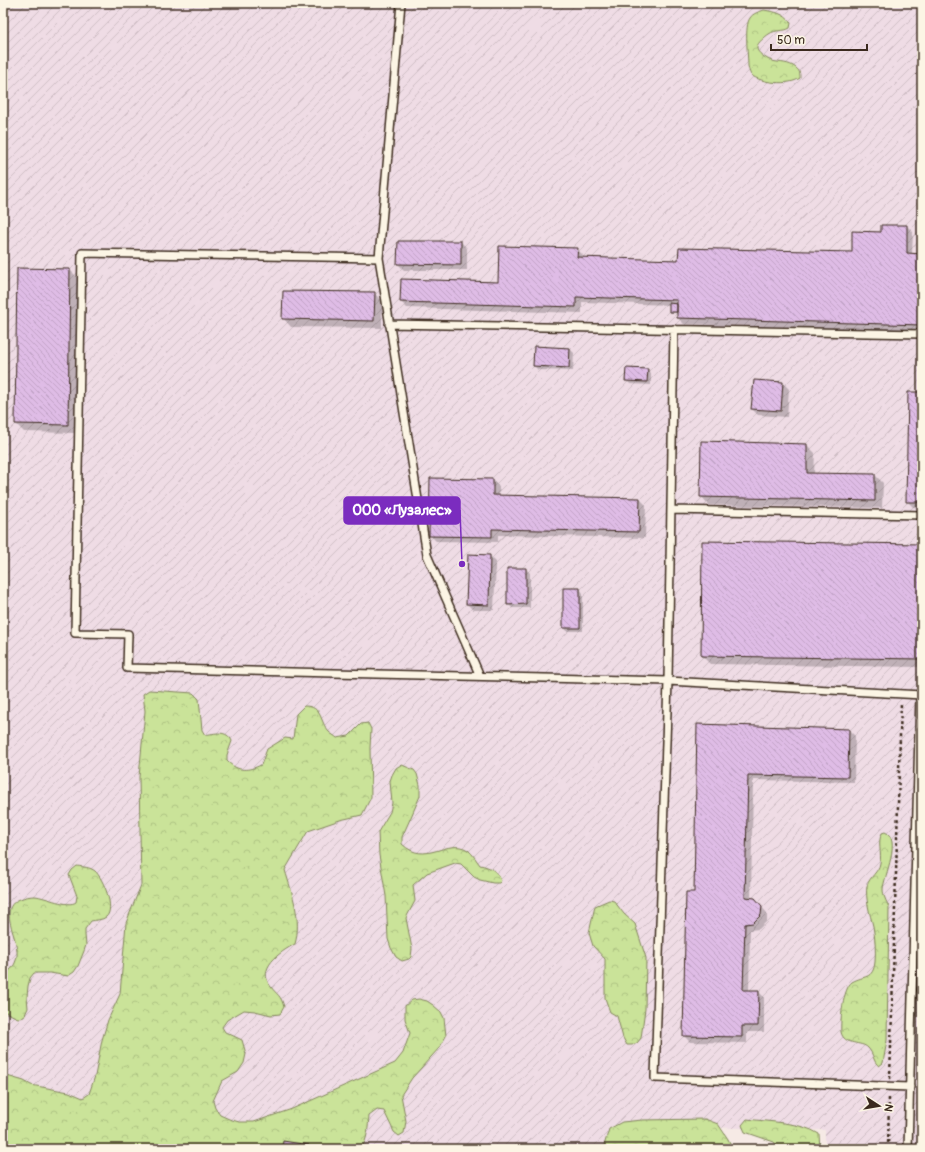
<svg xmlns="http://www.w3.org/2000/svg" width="925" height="1152" viewBox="0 0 925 1152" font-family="Pangolin,sans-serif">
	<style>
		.industrial { fill: url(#industrial-furrows) }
		.forest { fill: url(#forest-crowns); stroke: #82865c }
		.shadow { fill: #0003 }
		.building { fill: url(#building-back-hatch); stroke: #3b2a1e }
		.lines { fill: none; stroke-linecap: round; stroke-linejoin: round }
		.service-casing { stroke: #3b2a1e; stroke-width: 10 }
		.path { stroke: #3b2a1e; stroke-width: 2.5; stroke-dasharray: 3 3; stroke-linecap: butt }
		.service { stroke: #fcf5e5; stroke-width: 7 }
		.leader { fill: none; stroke: #7b2cbf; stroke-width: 1.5 }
		.callout-dot { fill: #7b2cbf; stroke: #fcf5e5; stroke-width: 1.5 }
		.callout { fill: #7b2cbf; stroke: #7b2cbf; stroke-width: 1.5 }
		.callout-label { font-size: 15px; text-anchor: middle; font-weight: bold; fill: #fff }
	</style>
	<defs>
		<pattern id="industrial-furrows" width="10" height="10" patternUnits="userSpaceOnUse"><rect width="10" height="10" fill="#efdce5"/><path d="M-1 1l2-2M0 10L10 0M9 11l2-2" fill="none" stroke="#cebdc4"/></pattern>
		<pattern id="forest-crowns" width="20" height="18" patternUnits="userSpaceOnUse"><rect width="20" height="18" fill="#cae399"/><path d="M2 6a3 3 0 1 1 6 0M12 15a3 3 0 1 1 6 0" fill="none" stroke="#aec383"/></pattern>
		<pattern id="building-back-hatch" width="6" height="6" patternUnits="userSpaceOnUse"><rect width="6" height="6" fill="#dfbce6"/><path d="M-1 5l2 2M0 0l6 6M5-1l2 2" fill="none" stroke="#c0a2c5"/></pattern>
	</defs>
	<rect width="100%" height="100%" fill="#f6eae5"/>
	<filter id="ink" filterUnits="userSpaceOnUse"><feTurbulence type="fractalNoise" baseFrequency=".025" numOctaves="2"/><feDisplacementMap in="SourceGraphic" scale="8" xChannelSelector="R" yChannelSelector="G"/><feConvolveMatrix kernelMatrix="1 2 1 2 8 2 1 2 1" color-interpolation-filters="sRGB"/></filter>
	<g filter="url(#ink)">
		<!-- industrial -->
		<path class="industrial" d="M3,3H922V1149H825V1130L614,1125L610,1149H3Z"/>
		<!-- forest -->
		<path class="forest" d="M764,10C775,12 784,13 791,23L790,28C784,32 776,29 769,34C766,36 757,43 757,47C756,53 767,59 772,61C780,63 789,62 796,68C800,71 800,74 800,78C789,86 761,83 751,75C749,72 749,69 748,66C748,55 744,26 750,18C753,13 759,12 764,10Z
			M149,690L193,693L199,699L202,730L205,735C215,733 227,730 232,741L227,755V761C238,772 248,771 261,765L267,749L285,738L293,739L296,714L304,706C323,706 319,721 329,732C331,734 335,736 337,738L349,736L361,724L368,723L371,729L370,748L371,797L362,815L340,820L308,831L285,870C292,894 302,919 295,944C280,952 256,968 271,987C277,995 281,995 284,1007L280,1014L271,1015L255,1011L244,1010L227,1020L222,1027L225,1032L242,1040L246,1054L244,1063L238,1072L222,1081L213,1101L215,1108L220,1115L229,1119L239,1122H254L292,1109L395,1063L403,1053L410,1033L405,1019V1006L412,1000L419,999L427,1001L433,1005L441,1012L444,1018L446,1036L440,1047L412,1078L401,1095L406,1121L404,1133L399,1136L394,1132L384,1111L377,1110L369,1116C368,1127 368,1139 361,1149H3V1076H7L24,1081L31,1085L69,1092L83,1098L89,1094L95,1076L102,1040L108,1020L120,994L126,923L141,885L139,777L145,711L143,694Z
			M402,765L414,770L417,774L420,785V796L411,817L402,837V844C426,867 447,837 468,850C473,854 476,860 480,865C490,867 498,871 501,881L499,883H493L480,880L474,877L461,864L455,863L427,873L413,885L415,901L406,918L412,949L411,957L409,959L402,961L396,957L391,948L388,939L386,896L379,855L378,832L390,812L392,803L390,781L392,775L396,768L399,766Z
			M885,832C902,839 884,876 883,889C883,895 886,901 889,907L887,1040L883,1063L879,1066C873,1062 874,1054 868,1048C862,1041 844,1046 841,1032C840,1021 843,988 852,982C864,975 873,980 875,962C876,950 875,937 873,926C870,914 865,898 867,886C869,877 879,872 880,863C882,853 877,842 882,833Z
			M77,866C83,867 90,867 95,871C103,878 116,909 106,917C103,920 95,920 91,921L85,929V935L86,945L84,951L78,966L74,972L68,976L50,973H34L30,978L28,986L27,997L28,1008L24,1017L18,1018L5,1012L3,1007V977C7,973 13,968 15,963C20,953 15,940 12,930C9,917 5,905 20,899C25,897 30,896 35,896C46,897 68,908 76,902L77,896L69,875L72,870Z
			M609,900L614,901L624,914L635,924L646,958L645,1009L641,1038L637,1043L632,1045H627L623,1038L617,1016L610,1012L605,998V959L593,946L589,933L595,906Z
			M705,1119L718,1124L728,1139L733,1149H603L609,1129L622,1122L642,1120Z
			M747,1119C769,1122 801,1122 819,1134L820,1149H780L774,1142L745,1132L742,1125Z"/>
		<!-- shadow -->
		<path class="shadow" d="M907,226L913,232L912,254L922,255V330L684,324L678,318V313H671L670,311V305L582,302V313L407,308L401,302L402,280L499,283L577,249L583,255V259L679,261L853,253L882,233Z
			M461,242L467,248V270H404L398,264Z
			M70,270L78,278L75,433L24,432L16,424Z
			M374,293L382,301V328L291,327L283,318Z
			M570,349L574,353L573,371L538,370L534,366Z
			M647,370L651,374V385L630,384L626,380Z
			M754,381L783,383L789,389L787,417L758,415L752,409Z
			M922,393V508L913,507L907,501Z
			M807,445L815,453L814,474L875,475L883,483L882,508L709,505L701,496Z
			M493,480L499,486V496L640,499L646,505L645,538L498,535V542L436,541L430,535Z
			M922,545V667L710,664L702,656Z
			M490,556L496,562L494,610H473L467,604Z
			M526,569L530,573V608H512L508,604Z
			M580,589L583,593V631H567L564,627Z
			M698,725L849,730L855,736L854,782L753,780L751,899L761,906L767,913V921L759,929L750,930L749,991H758L764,997V1032H747V1043L690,1042L684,1036L687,893H695Z"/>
		<!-- building -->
		<path class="building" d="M881,225H907V253L922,254V325L677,318V300L576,297V307L400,302L401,279L498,282L499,246L578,248L577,257L678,260L679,248L852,252V231L881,232Z
			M398,241H461V265L397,264Z
			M17,268L70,269L68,425L15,424Z
			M283,291L375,292L374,321L282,319Z
			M669,303L677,304V312H669Z
			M534,346L570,348L569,368L533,366Z
			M626,368L648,369L647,382L625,381Z
			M754,380L783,382L781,411L751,409Z
			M908,392H922V502H906Z
			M701,441L807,444V473L875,474V501L700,497Z
			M430,478L493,479V495L640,498L639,532L492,529V537L429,536Z
			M702,541L922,544V659L701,656Z
			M468,554L490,555L489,605L466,604Z
			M507,568H526V604L507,605Z
			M563,588H580V628H563Z
			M697,724L849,729L848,777L748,775L745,897L755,898L762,906L761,915L753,923L745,924L743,990H759L758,1026H742V1037L683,1036L686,892H694Z
			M283,1141L309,1145L308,1149H282Z"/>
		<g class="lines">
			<!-- service casing -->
			<g class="service-casing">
				<path id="service" d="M401,3L379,258L427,555L480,676
					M379,258L82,253L75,633L128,634L127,668L668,681L922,695
					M389,324L922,334
					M674,329L668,681L655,1078L910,1087
					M671,510L922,515
					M908,1149L920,695"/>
			</g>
			<!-- path -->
			<path class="path" d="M890,1079L901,702
				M888,1149L889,1096"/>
			<!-- service -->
			<use href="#service" class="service"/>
		</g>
	</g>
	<!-- callouts -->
	<path class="leader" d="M462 564L460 510"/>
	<circle class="callout-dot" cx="462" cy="564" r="4"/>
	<rect class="callout" x="344" y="497" width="116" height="27" rx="4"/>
	<g class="callout-label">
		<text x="402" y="515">ООО «Лузалес»</text>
	</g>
	<!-- margin -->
	<rect width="925" height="1152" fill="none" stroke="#fcf5e5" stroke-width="16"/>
	<rect x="8" y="8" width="909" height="1136" fill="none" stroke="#3b2a1e" stroke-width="1.5" filter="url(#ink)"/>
	<!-- north arrow -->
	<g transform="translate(879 1106) rotate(102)" stroke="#fcf5e5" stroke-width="3" paint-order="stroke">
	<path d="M0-3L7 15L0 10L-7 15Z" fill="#3b2a1e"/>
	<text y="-6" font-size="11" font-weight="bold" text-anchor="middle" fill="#3b2a1e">N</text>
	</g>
	<!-- scale -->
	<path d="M771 44v6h96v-6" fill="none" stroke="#3b2a1e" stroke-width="2"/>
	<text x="777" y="44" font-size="12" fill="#3b2a1e" stroke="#fcf5e5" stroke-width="3" paint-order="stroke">50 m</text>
</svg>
